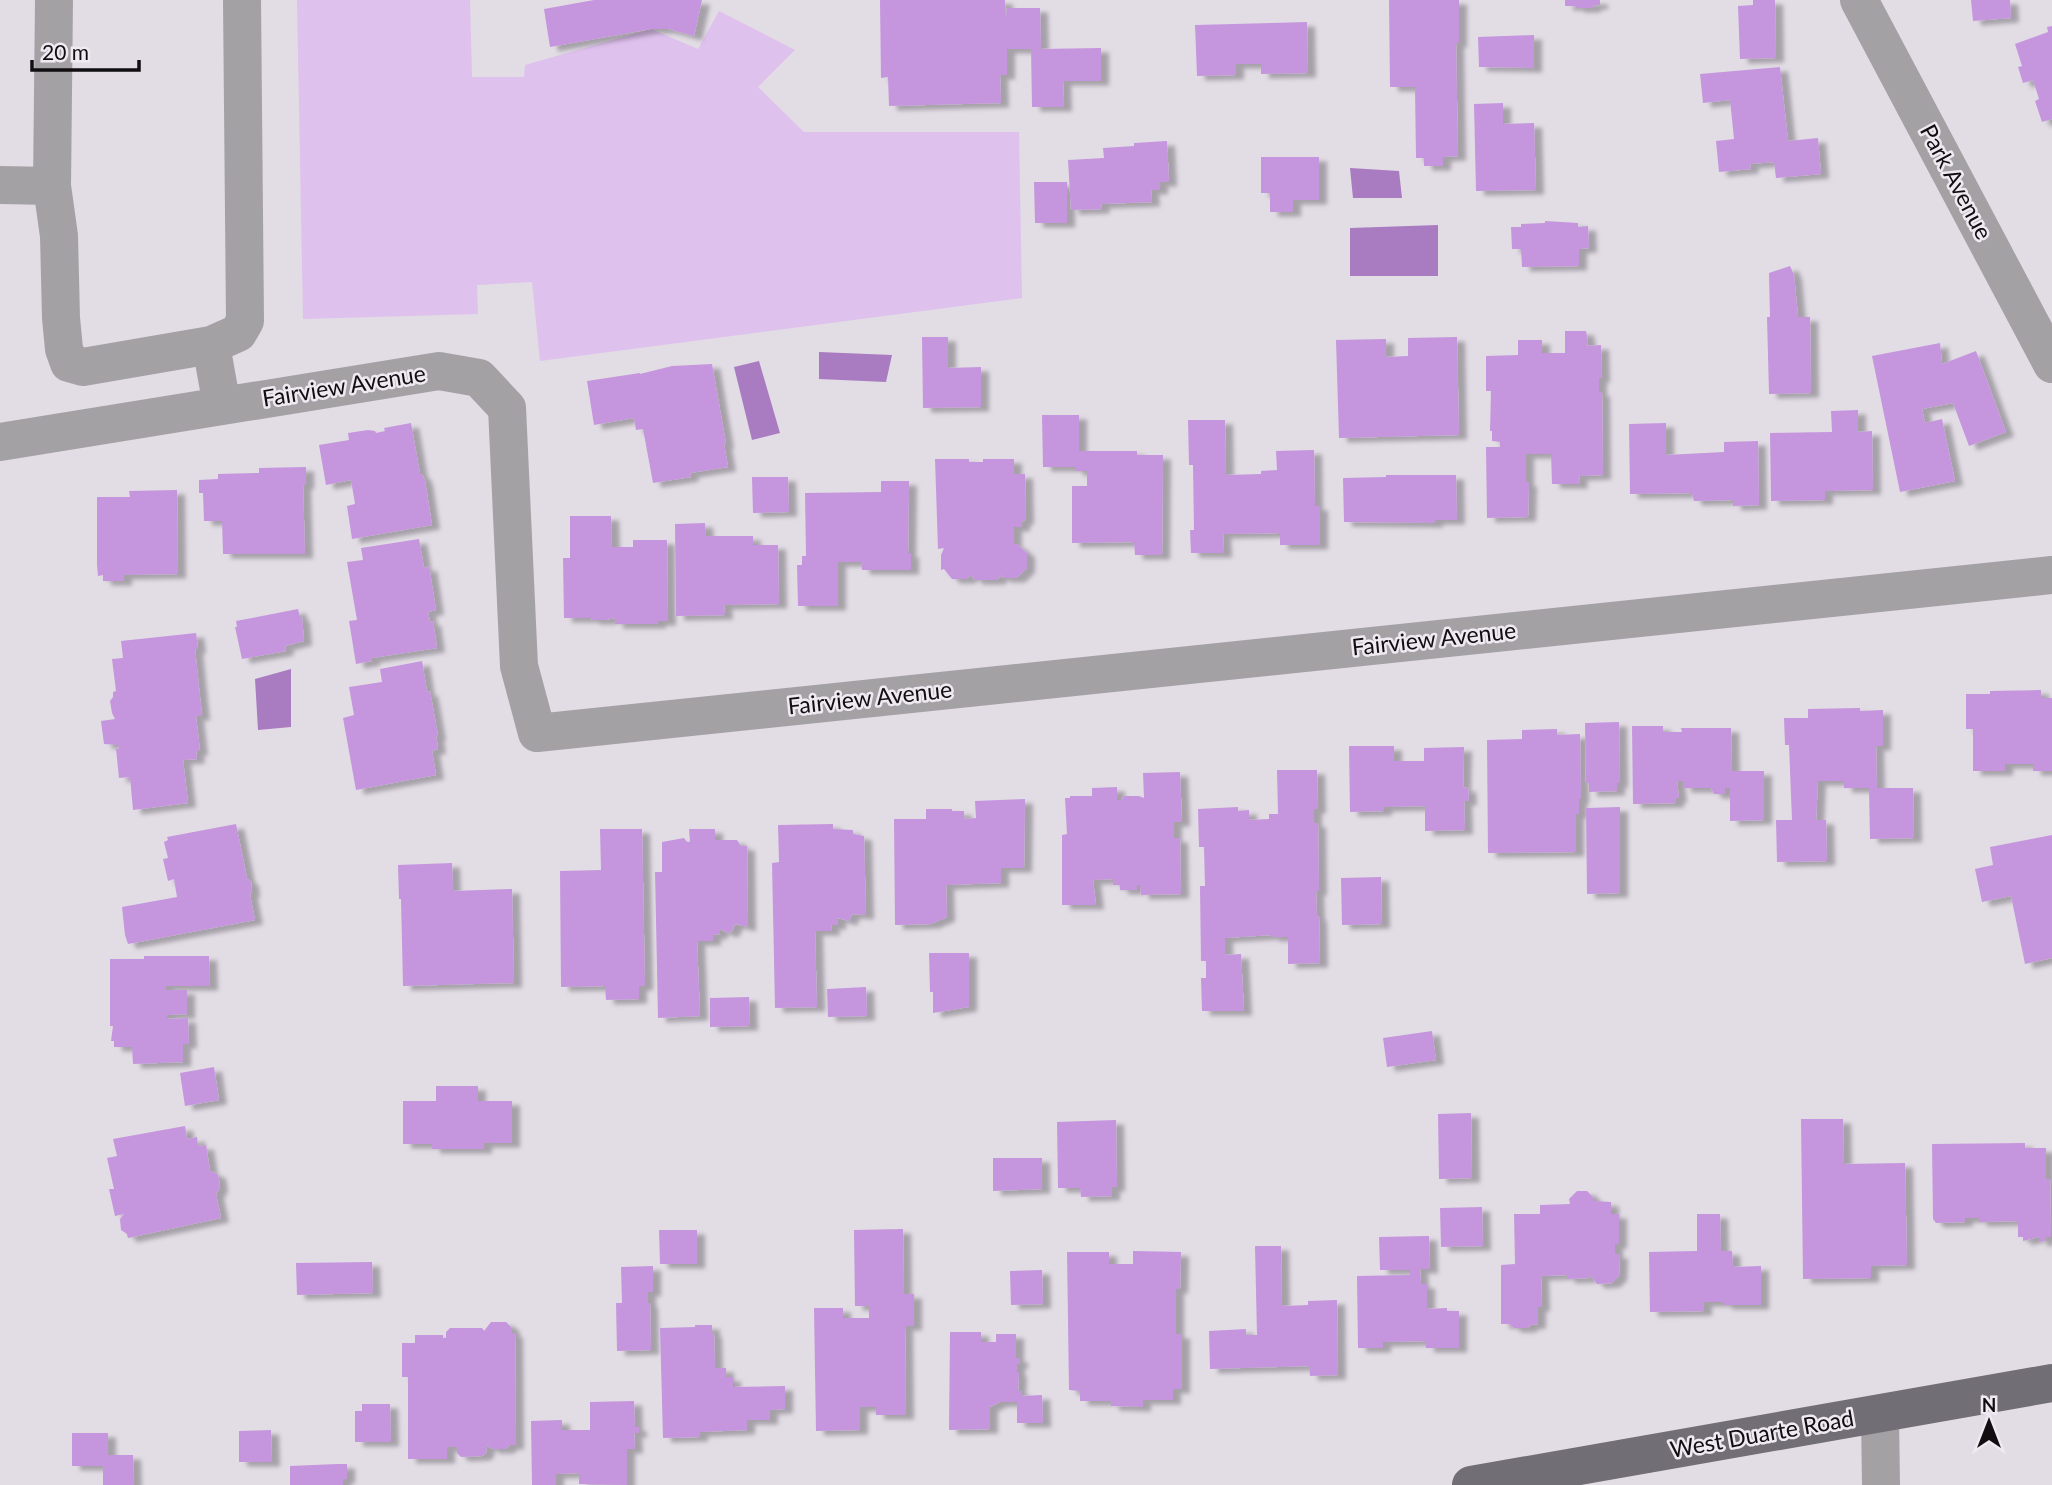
<svg xmlns="http://www.w3.org/2000/svg" width="2052" height="1485" viewBox="0 0 2052 1485" font-family="Lato,sans-serif">
	<style>
		.green { fill: #dec1ed }
		.water { fill: #a97bc0 }
		.building { fill: #c596dd; filter: url(#shadow) }
		.lines { fill: none; stroke-linecap: round; stroke-linejoin: round }
		.minor { stroke: #a4a1a5; stroke-width: 38 }
		.major { stroke: #726e75; stroke-width: 38 }
		.labels { text-anchor: middle; stroke-width: 5; stroke-linejoin: round; paint-order: stroke }
		.street-label { font-size: 23px; fill: #100e11; stroke: #efe9f2 }
	</style>
	<defs>
		<filter id="shadow"><feDropShadow dx="8" dy="4.5" stdDeviation="2" flood-color="#0004"/></filter>
	</defs>
	<rect width="100%" height="100%" fill="#e2dce5"/>
	<!-- green -->
	<path class="green" d="M297,0H470L472,77H524L525,65L651,29L698,49L719,11L795,50L758,87L804,132H1019L1022,298L540,361L532,282L477,285L478,314L303,319Z"/>
	<!-- water -->
	<path class="water" d="M1350,168L1399,171L1402,198H1353Z
		M1438,225V276H1350V228Z
		M819,352L892,355L886,382L819,379Z
		M759,361L780,433L752,440L734,367Z
		M291,669V727L258,730L255,679Z"/>
	<!-- building -->
	<path class="building" d="M594,0H702L694,36L668,29H651L550,47L544,9Z
		M880,0H1005L1006,19L1007,8H1040L1041,49L1101,48V81H1063L1064,107H1032L1031,49H1007V75H1000L1001,103L889,106L888,77L881,78Z
		M1389,0H1459V43H1456L1458,156L1443,157V166H1424V158H1416L1415,87H1390Z
		M1565,0H1600V5H1593V8H1576V6H1565Z
		M1753,0H1775L1776,58L1740,59L1738,6L1753,5Z
		M1971,0H2010L2011,18L1973,21Z
		M1307,22L1308,73L1261,74V64H1236V75L1197,76L1195,25Z
		M2052,26V119L2042,122L2035,101L2039,99L2033,80L2023,83L2018,67L2022,66L2015,44L2048,32L2047,27Z
		M1534,35V68L1479,67L1478,37Z
		M1780,67L1788,141L1818,138L1821,174L1776,178L1774,162L1750,164L1751,169L1719,172L1716,141L1734,139L1730,100L1703,103L1700,74Z
		M1503,103V124L1534,123L1536,190L1476,191L1474,104Z
		M1167,141L1169,182H1160V190H1151L1152,202L1101,204L1102,209L1071,210L1068,160L1104,158L1103,148L1134,146V143Z
		M1261,157H1319V200H1293V212H1270V193H1261Z
		M1034,182H1067V223H1035Z
		M1545,221L1578,223V227L1588,226L1589,248L1579,249V266L1522,267L1521,249H1512L1511,227H1521V224L1545,223Z
		M1790,266L1794,275L1798,317H1810L1811,393L1769,394L1767,317H1770L1769,273Z
		M1565,331H1586L1588,343L1586,346L1601,345L1602,378H1599V392H1602L1603,475L1579,476L1580,484H1552L1551,454H1526V482H1529L1528,517L1487,518L1486,447H1500V442L1492,441V431H1490L1491,391H1486V356L1518,355V340H1542V353H1565Z
		M922,337H948V368L981,367V407L923,408Z
		M1457,337L1459,435L1339,438L1336,340L1386,339V357L1408,356V338Z
		M1940,343L1942,364L1976,351L2006,432L1969,446L1953,403L1922,409L1925,423L1942,419L1955,481L1900,492L1872,356Z
		M712,364L726,444H724L728,467L690,473L691,477L653,483L643,429L636,430L634,418L594,425L587,381L640,373V374L672,366Z
		M1858,410V432L1872,431L1873,490L1825,491V500L1771,501L1770,433L1832,432L1831,411Z
		M1042,415H1079V451H1137V455H1163L1162,555H1135L1134,542L1072,543V486H1087V471H1075V467H1043Z
		M1188,420H1225L1226,475L1261,474V471L1277,470L1276,451L1314,450L1315,506H1320V545H1280V533L1223,534L1224,553H1191L1190,530H1194L1193,465H1189Z
		M411,423L420,474H422L425,481L432,525L352,539L347,506L355,504L351,480L326,485L319,445L349,440L348,433L368,430L375,431L376,433L385,431L384,428Z
		M1666,423V455L1724,452V442L1758,441L1759,505L1733,506V500L1694,501L1692,493L1630,494L1629,424Z
		M935,459H969V462H983V459H1014V474H1025L1026,519L1022,522V527H1014V544H1017L1027,553V568L1017,578H1003L1001,575L997,580H975L971,575L967,579H952L944,569L941,570V555L944,548L938,549Z
		M306,467V485H303L305,554H223L222,521H204L203,493H199V480L218,479V474L259,473V468Z
		M1386,475H1456L1457,520H1435V523L1344,522L1343,478L1386,477Z
		M752,477H788L789,512L753,513Z
		M881,481H909L908,553H911V570H862L861,562H838V606H798L797,565H802V556H806L805,493L881,492Z
		M177,490L178,574L124,575V581H103V575L98,576L97,565V497H130L129,491Z
		M570,516H611L612,547H633V540H667L668,621H658V624H615V618L605,620H592L591,618H564L563,558H570Z
		M705,523L706,536H753V545H778L779,604L724,605L725,615L676,616L675,524Z
		M419,539L424,568L429,566L436,610L428,612L430,622L433,621L437,648L372,658V661L356,664L349,621L357,620L347,562L363,560L361,548Z
		M298,609L300,617H302L304,641L285,646L286,651L242,659L235,627H237L236,621Z
		M196,633L198,649H195L202,716H196L200,751H196L197,759L183,760L188,803L133,810L130,777L119,778L116,749H119L118,745L104,744L101,721L115,719L112,713L110,701L113,697V692L116,691L112,659L123,658L121,641Z
		M422,661L427,692L430,691L438,736H436L438,749L432,751L436,775L356,790L343,718L354,715L349,687L382,682L380,669Z
		M2041,690V698H2052V771H2033V764H2005V771H1973V729H1966V694H1990V691Z
		M1860,708V711L1883,710V746H1876L1877,788H1913L1914,838L1870,839L1869,788H1844V781H1818L1816,820H1826L1827,861L1777,862L1776,820H1792L1789,745H1785L1784,718H1808V709Z
		M1619,722L1620,783H1617V791L1589,792V783H1586L1585,723Z
		M1632,726H1663V732H1682L1681,728H1731L1732,771H1764V820L1730,821V788H1725V794H1714L1711,788H1683V781H1677L1679,798H1676V803L1633,804Z
		M1557,729V735L1580,734L1581,799H1579V814H1576V852L1488,853L1487,740L1522,739V730Z
		M1349,746H1394V761H1424V748L1464,747L1463,788L1468,787L1469,801H1464L1465,830L1425,831V806L1384,807V811L1350,812Z
		M1277,770H1317L1318,809H1314V823H1318L1319,891H1316L1317,916L1319,917L1320,963L1288,964V937H1271V935L1225,938V955L1241,954L1244,1011H1202L1201,978H1206V961H1201L1200,886H1205L1204,847H1199L1198,809L1238,807V811L1249,810V820L1269,819V814H1278Z
		M1180,772L1182,822H1174V838H1180L1181,894L1141,895L1140,885H1137V890H1120V885H1113V879L1093,880L1096,905H1062V835L1067,834L1065,798H1070V796H1092V788L1117,787V800H1121L1124,796H1139L1144,798L1143,773Z
		M1025,799L1024,868H1001V883L946,885L947,917L931,924L895,925L894,819H926V809H952V811H964V819L976,818L975,801Z
		M1620,807V893L1587,894L1586,808Z
		M236,824L247,878L251,882L252,891L250,895L255,920L128,944L125,935L122,907L177,897L174,879L168,881L163,859L168,858L164,842L168,840L167,837Z
		M833,824V829L853,830V834L864,836L866,915L852,914L849,921L838,918V925H831L832,931H815L817,1007L775,1008L772,863L779,862L778,825Z
		M600,829H642L645,986H639V999L606,1000L605,986L561,987L560,871L601,870Z
		M689,829H715V840H737L741,846H747L748,927L735,924L732,931L728,933L720,929V934L713,935V941H697L700,1016L658,1018L655,872H662V842L684,838L687,842H690Z
		M2052,835V958L2025,964L2011,896L1982,902L1975,869L1993,865L1990,847Z
		M452,863L453,891L512,889L514,983L403,986L401,899H399L398,865Z
		M1381,877L1382,924L1342,925L1341,878Z
		M929,953H969V1007L933,1013V992H930Z
		M144,956H209L210,986H166V990H187V1014L167,1015V1019L188,1018L189,1044H183V1062L133,1064L132,1047H114V1041H111L113,1026H110V959H144Z
		M866,987L867,1016L828,1017L827,989Z
		M749,997L750,1026L710,1027V998Z
		M1432,1031L1436,1060L1387,1067L1383,1038Z
		M214,1067L219,1100L185,1106L180,1073Z
		M436,1086H478V1101H512V1143H484V1149H432V1144H403V1101H436Z
		M1471,1113L1472,1178L1439,1179L1438,1114Z
		M1801,1119H1843L1844,1164L1905,1163L1907,1265L1871,1266V1278L1803,1279Z
		M1116,1120L1117,1187H1112V1196L1081,1197L1080,1188H1058L1057,1122Z
		M185,1126L187,1139L197,1137L198,1146L206,1145L210,1171L218,1174L220,1187L216,1194L221,1218L128,1238L127,1234L121,1230L120,1219L124,1214L115,1216L109,1189H114L107,1158L117,1156L113,1139Z
		M2025,1143V1148H2046V1179H2050L2051,1237H2046V1241L2039,1242V1237L2023,1241V1237H2018V1221L1979,1222V1218H1965V1222L1936,1223L1933,1219L1932,1144Z
		M993,1158H1042V1189L993,1191Z
		M1577,1191H1587L1594,1198V1201L1611,1202V1214H1619V1244H1615V1254H1620L1619,1276L1612,1283L1597,1284L1590,1275V1278L1567,1279V1275L1541,1276L1542,1307H1538V1324L1531,1325L1527,1328H1514L1509,1324H1501V1265L1515,1264L1514,1214H1540V1205L1570,1204L1569,1199Z
		M1482,1207L1483,1246L1441,1247L1440,1208Z
		M1697,1214H1720L1721,1251H1732L1733,1267L1761,1266V1305H1724V1302H1704V1311L1650,1312L1649,1252L1697,1251Z
		M903,1229L904,1294H914V1326H905L906,1415H876V1407H860V1430L816,1431L814,1308H843V1318H869V1306H855L854,1230Z
		M659,1230H697V1264H660Z
		M1429,1236L1430,1269H1420L1421,1284H1427V1309L1447,1308V1311H1459V1348H1426V1341L1383,1342V1348H1358L1357,1276L1410,1275V1270H1380L1379,1237Z
		M1255,1246H1281L1282,1306L1308,1305V1301L1337,1300L1338,1375L1310,1376L1309,1366L1210,1369L1209,1331L1246,1329V1335H1257Z
		M1133,1251L1181,1252L1180,1289H1176V1334H1182V1389H1173V1400H1143V1407L1111,1406V1401H1080V1391L1069,1390L1067,1252H1109V1264H1133Z
		M372,1262L373,1293L297,1295L296,1263Z
		M653,1266V1292H648V1303H650L651,1350L617,1351L616,1303H622L621,1267Z
		M1042,1270L1043,1304L1011,1305L1010,1271Z
		M491,1322H506L512,1328V1333H515L516,1445H510L506,1449H492L487,1445L486,1453L482,1456L461,1457L457,1453V1447H447V1459H408V1377H402V1343H415V1335H443V1338H446V1332L450,1328H482L484,1331Z
		M695,1325H712V1333H714L715,1368H726V1377H733V1387L785,1386V1409L770,1410V1420H747V1430L700,1432V1437L663,1438L660,1328L695,1327Z
		M950,1332H981V1342H996V1334H1016V1358H1020V1364H1017V1372H1019L1018,1391H1022V1396L1042,1395L1043,1423H1017V1402H1000L990,1407V1429L949,1430Z
		M634,1401L635,1427H639V1433H634L635,1449H627V1485L579,1484V1473L556,1474V1485H532L531,1421L562,1420V1430H590V1402Z
		M362,1404H390L391,1442H355V1411H362Z
		M271,1430L272,1462H239V1431Z
		M72,1433H108V1455H133L134,1485H103V1466H72Z
		M337,1464H347V1479H343V1485H290V1466Z"/>
	<g class="lines">
		<!-- minor -->
		<path class="minor" d="M54,0L52,186L59,236L61,318L64,349L69,363L83,367L211,345L222,406
			M1859,0L2052,364
			M0,185L52,186
			M211,345L238,333L245,321L242,0
			M0,442L439,371L479,378L507,408L519,666L537,733L2052,575
			M1880,1414L1881,1485"/>
		<!-- major -->
		<path class="major" d="M1471,1485L2052,1383"/>
	</g>
	<g class="labels">
		<!-- street labels -->
		<g class="street-label">
			<text transform="translate(1956 182) rotate(62)" y="8">Park Avenue</text>
			<text transform="translate(344 386) rotate(-9)" y="8">Fairview Avenue</text>
			<text transform="translate(1434 639) rotate(-6)" y="8">Fairview Avenue</text>
			<text transform="translate(870 698) rotate(-6)" y="8">Fairview Avenue</text>
			<text transform="translate(1762 1434) rotate(-10)" y="8">West Duarte Road</text>
		</g>
	</g>
	<!-- north arrow -->
	<g transform="translate(1989 1422)" stroke="#efe9f2" stroke-width="5" paint-order="stroke">
	<path d="M0-5L12 26L0 18L-12 26Z" fill="#100e11"/>
	<text y="-10" font-size="19" font-weight="bold" text-anchor="middle" fill="#100e11">N</text>
	</g>
	<!-- scale -->
	<path d="M32 60v10h107v-10" fill="none" stroke="#100e11" stroke-width="3.5"/>
	<text x="42" y="60" font-size="21" fill="#100e11" stroke="#efe9f2" stroke-width="5" paint-order="stroke">20 m</text>
</svg>
